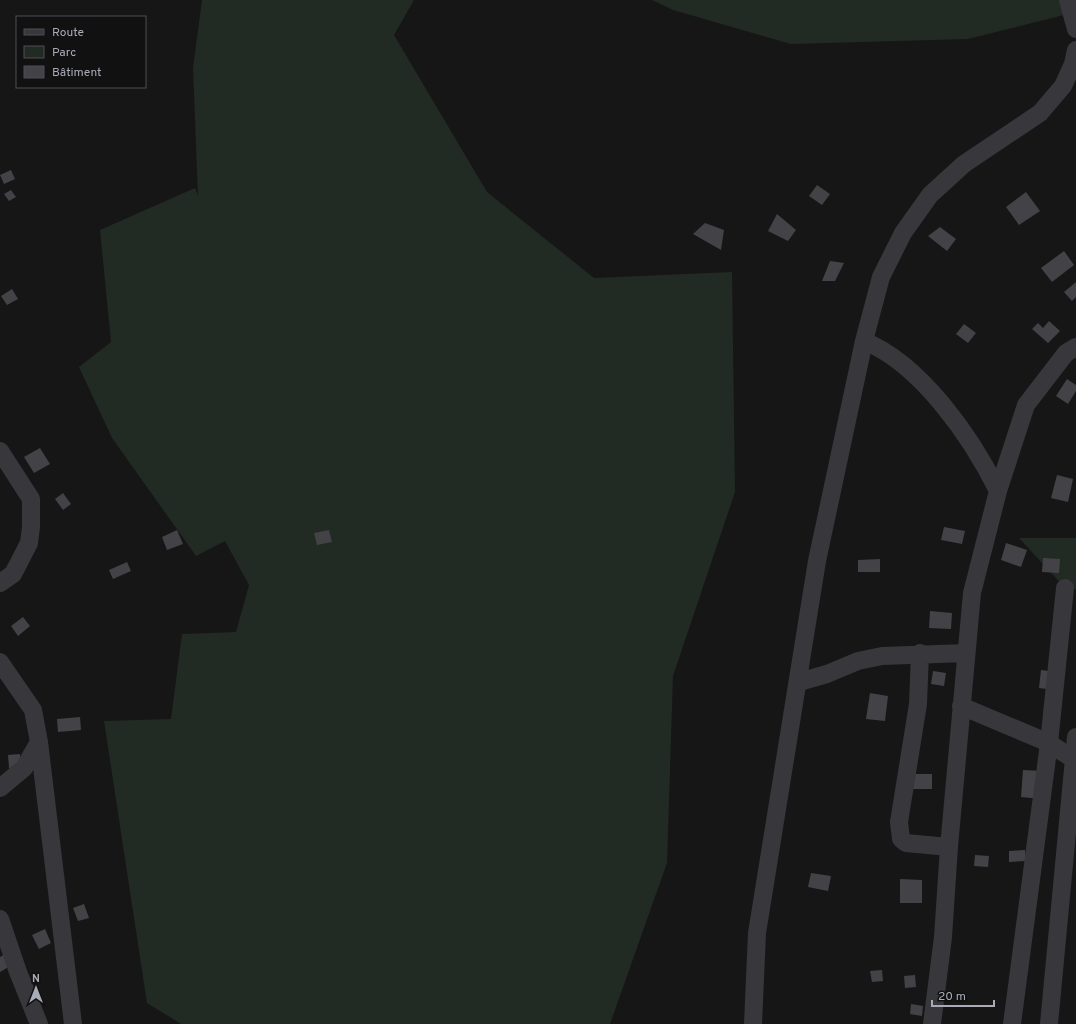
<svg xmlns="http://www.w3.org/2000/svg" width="1076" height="1024" viewBox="0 0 1076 1024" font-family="Overpass,sans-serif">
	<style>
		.green { fill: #222a24 }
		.building { fill: #434347 }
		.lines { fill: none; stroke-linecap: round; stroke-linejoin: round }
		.minor { stroke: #37373c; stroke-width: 18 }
	</style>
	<rect width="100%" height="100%" fill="#161617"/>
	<!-- green -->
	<path class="green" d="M202,0H414L394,35L487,192L594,278L732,272L735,492L673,676L667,863L610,1024H181L147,1003L104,721L171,719L182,634L236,632L249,585L225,541L196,556L112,438L79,367L111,342L100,230L195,188L198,196L193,68Z
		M652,0H1076V12L968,39L791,44L673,10Z
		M1019,538H1076V589L1065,588Z"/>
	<!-- building -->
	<path class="building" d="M11,170L15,179L4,184L0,175Z
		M817,185L830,194L822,205L809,196Z
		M11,190L16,197L9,201L4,194Z
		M1026,192L1040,211L1019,225L1006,207Z
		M777,214L796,230L788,241L768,231Z
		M705,223L724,230L721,250L693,234Z
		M940,227L956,239L947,251L928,236Z
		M1064,251L1074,265L1052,282L1041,268Z
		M830,261L844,263L835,281H822Z
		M1076,282V297L1072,301L1064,292Z
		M12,289L18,299L7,305L1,296Z
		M1049,321L1060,331L1048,343L1032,329L1038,323L1043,328Z
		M964,324L976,333L968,343L956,334Z
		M1067,379L1076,385V391L1068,404L1056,396Z
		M40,448L50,464L34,473L24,457Z
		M1057,475L1073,479L1068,502L1051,498Z
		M63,493L71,504L63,510L55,499Z
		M944,527L965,531L962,544L941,540Z
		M177,530L183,544L167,550L162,537Z
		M329,530L332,542L317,545L314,533Z
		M1006,543L1027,550L1021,567L1001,560Z
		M1043,558L1060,559L1059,573L1042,572Z
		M880,559V572H858V560Z
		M127,562L131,571L113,579L109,570Z
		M930,611L952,613L951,629L929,628Z
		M23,617L30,626L18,636L11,626Z
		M1041,670L1064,673L1062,691L1039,688Z
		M933,671L946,673L944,686L931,684Z
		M870,693L888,696L885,721L866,719Z
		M80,717L81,730L58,732L57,719Z
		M20,754V767L9,768L8,755Z
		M1023,770L1042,771L1041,799L1021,797Z
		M912,774H932V789H912Z
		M1025,850L1026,861L1009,862V851Z
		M975,855L989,856L988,867L974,866Z
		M811,873L831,876L828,891L808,887Z
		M900,879L922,880V903H900Z
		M84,904L89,918L78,921L73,908Z
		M45,929L51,943L39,949L32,935Z
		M5,954L12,965L0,972V957Z
		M882,970L883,981L872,982L870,971Z
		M915,975L916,987L905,988L904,976Z
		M911,1004L923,1006L922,1016L910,1014Z"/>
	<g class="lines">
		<!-- minor -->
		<path class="minor" d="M1068,0L1076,29
			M864,341C921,364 972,438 998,491
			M0,451L31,499V527L29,543L13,574L0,583
			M920,653L918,704L899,822L901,839L906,843L949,847
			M0,662L33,710L39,742L73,1024
			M799,682L827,674L858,661L882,656L966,653
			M961,706L1049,743L1073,759
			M0,788L24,768L39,742
			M0,919L18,972L39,1024
			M753,1024L757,933L817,561L864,341L881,277L903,233L930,195L964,164L1040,113L1063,86L1073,64L1076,50
			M932,1024L943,937L949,847L972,593L998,491L1026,405L1066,353L1076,347
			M1012,1024L1049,743L1065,588
			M1049,1024L1076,737"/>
	</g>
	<!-- legend -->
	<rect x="16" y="16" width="130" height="72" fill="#111112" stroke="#4e4f54"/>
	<rect x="24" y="29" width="20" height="6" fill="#37373c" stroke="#4e4f54"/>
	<text x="52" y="36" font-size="12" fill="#a9acb6">Route</text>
	<rect x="24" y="46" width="20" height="12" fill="#222a24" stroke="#4e4f54"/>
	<text x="52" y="56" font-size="12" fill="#a9acb6">Parc</text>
	<rect x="24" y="66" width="20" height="12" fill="#434347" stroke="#4e4f54"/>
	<text x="52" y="76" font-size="12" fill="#a9acb6">Bâtiment</text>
	<!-- north arrow -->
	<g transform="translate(36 988)" stroke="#111112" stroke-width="3" paint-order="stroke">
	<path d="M0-3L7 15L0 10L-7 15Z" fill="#a9acb6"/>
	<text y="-6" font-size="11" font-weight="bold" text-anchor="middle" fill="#a9acb6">N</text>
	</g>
	<!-- scale -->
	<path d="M932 1000v6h62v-6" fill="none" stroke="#a9acb6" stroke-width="2"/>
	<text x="938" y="1000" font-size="12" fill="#a9acb6" stroke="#111112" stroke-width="3" paint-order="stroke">20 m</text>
</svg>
